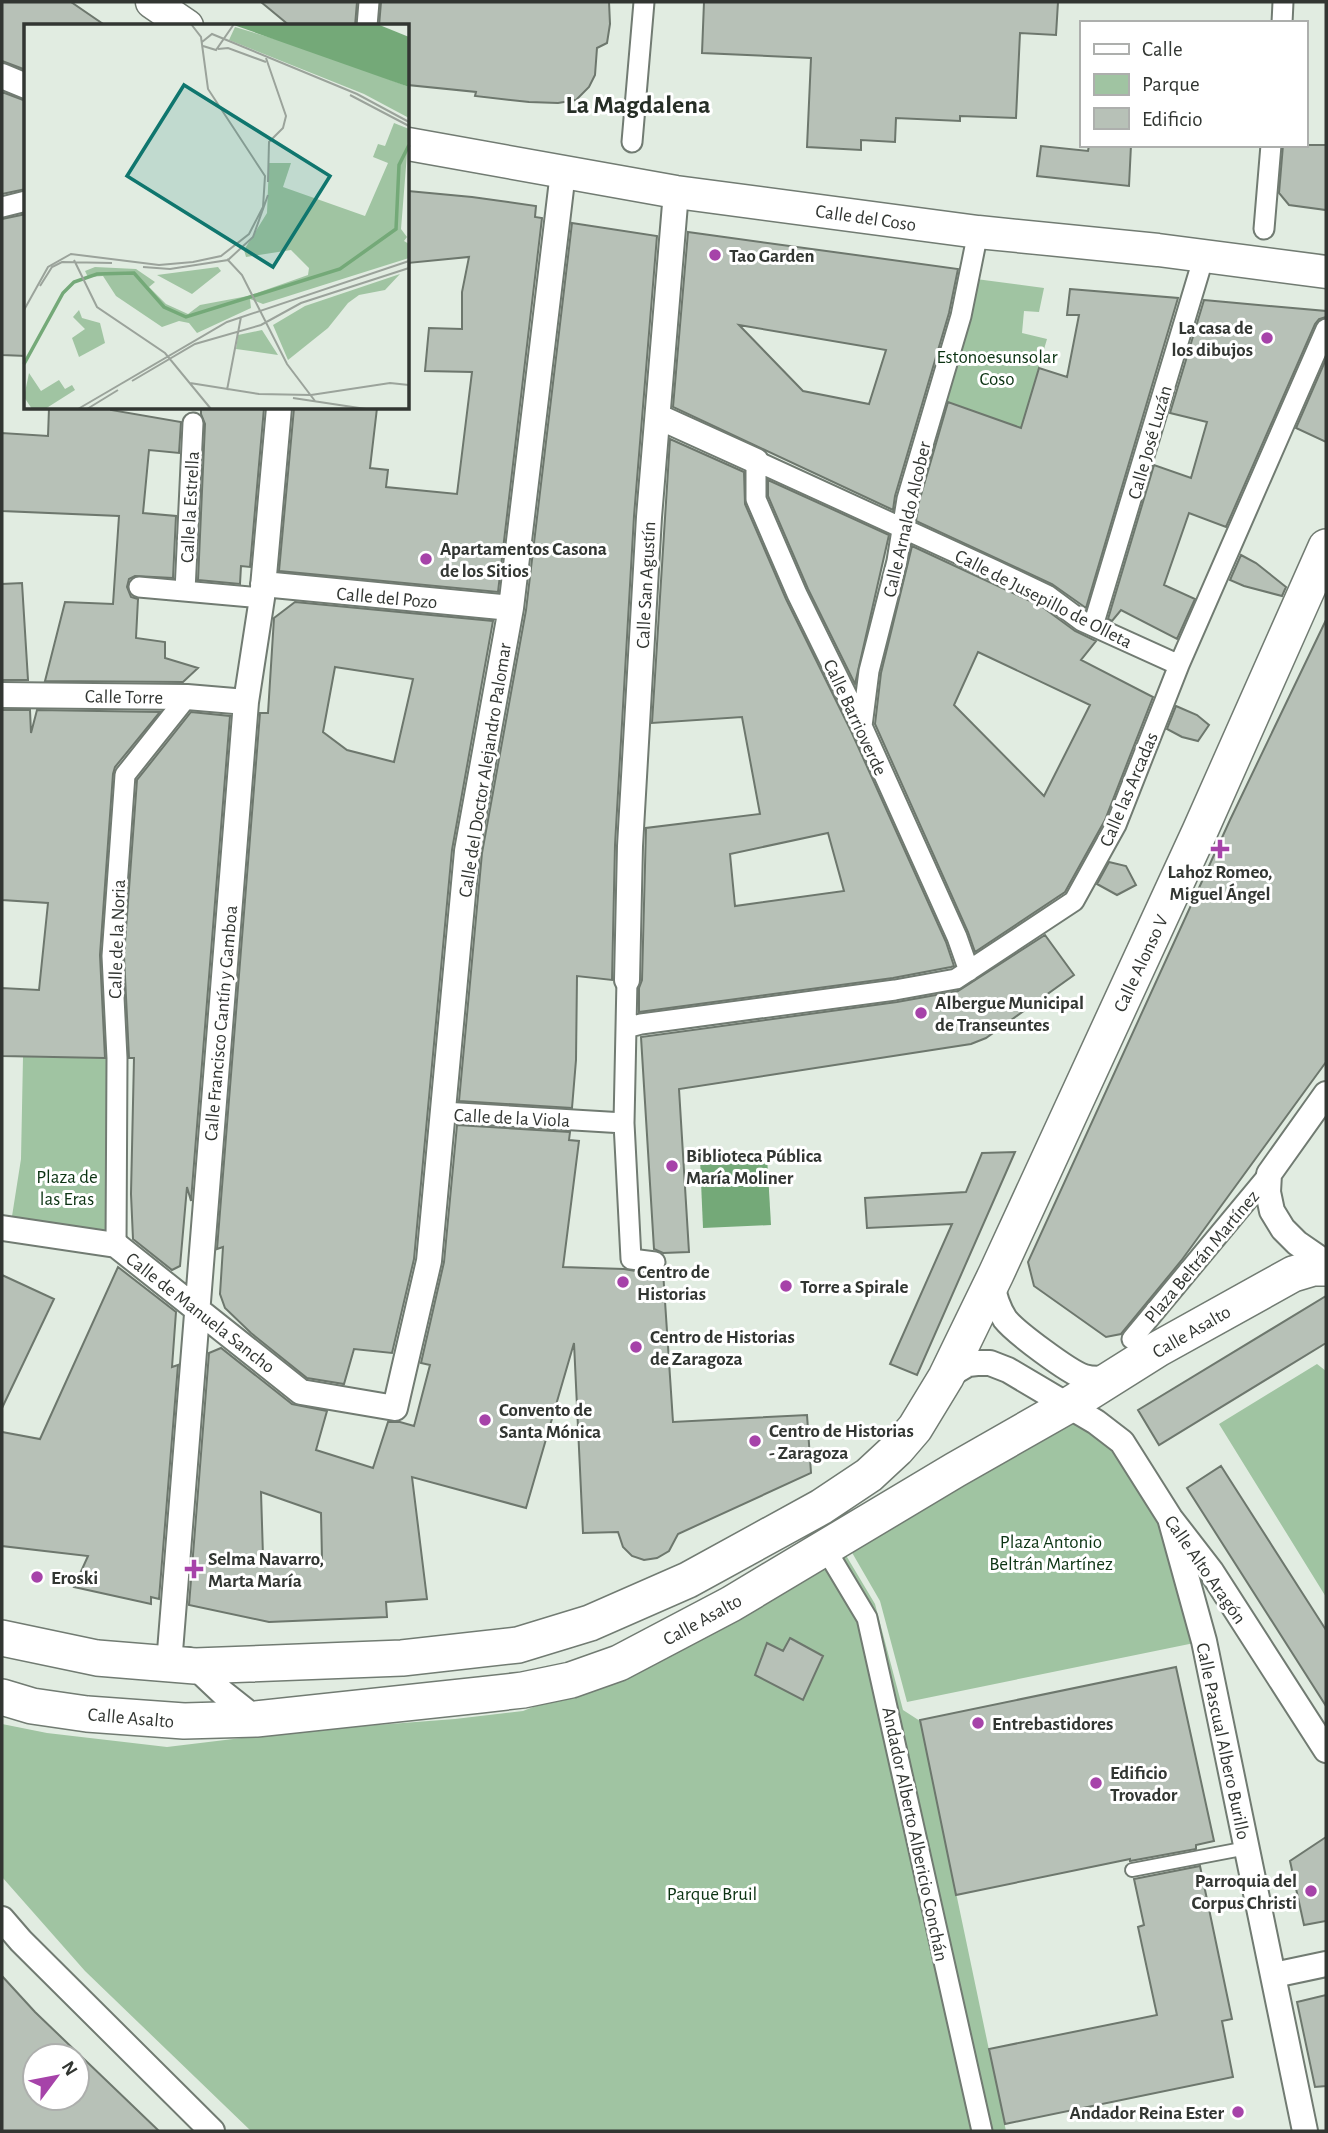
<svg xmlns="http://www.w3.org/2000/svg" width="1328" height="2133" viewBox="0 0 1328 2133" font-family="'Alegreya Sans',sans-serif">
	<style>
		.green { fill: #a0c4a2 }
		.water { fill: #74a978 }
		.building { fill: #b7c1b7; stroke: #6d776d; stroke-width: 2; fill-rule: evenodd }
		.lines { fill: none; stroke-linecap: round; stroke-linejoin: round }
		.service-casing { stroke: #717b72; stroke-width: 16 }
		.pedestrian-casing { stroke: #717b72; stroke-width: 23 }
		.minor-casing { stroke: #717b72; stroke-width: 28 }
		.tertiary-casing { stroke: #717b72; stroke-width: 35 }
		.secondary-casing { stroke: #717b72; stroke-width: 38 }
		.service { stroke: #fff; stroke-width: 12 }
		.pedestrian { stroke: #fff; stroke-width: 19 }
		.minor { stroke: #fff; stroke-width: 24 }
		.tertiary { stroke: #fff; stroke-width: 32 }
		.secondary { stroke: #fff; stroke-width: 35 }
		.poi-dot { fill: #a643a9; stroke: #fff; stroke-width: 2.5 }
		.labels { text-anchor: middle; stroke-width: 6; stroke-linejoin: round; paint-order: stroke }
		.street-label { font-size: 19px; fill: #323632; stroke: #fff }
		.poi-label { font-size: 19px; font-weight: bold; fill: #323632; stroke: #fff; text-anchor: start }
		.park-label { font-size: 19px; fill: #0b3312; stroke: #fff }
		.district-label { font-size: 26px; font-weight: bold; fill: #262e26; stroke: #fff }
		.inset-river { fill: none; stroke: #74a978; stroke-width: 3.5 }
		.inset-road { fill: none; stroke: #9ba39b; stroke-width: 2 }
		.view { fill: #0f766e; fill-opacity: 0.15; stroke: #0f766e; stroke-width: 3.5 }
		.inset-edge { fill: none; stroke: #323632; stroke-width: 3.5 }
	</style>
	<rect width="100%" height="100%" fill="#e1ece1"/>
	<!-- green -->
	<path class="green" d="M976,279L1044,288L1039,312L1024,311L1022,333L1047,339L1021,428L945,401Z
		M23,1057L117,1058L116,1245L10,1229L21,1159Z
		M1317,1364L1326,1371V1597L1219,1424Z
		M1069,1405L1107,1429L1170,1518L1204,1641L907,1702L880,1601L843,1537Z
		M844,1552L875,1604L903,1710L920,1721L1006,2131H251L85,1971L2,1877V1724L47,1733L167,1747L298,1731L455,1719L523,1711L585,1687Z"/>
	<!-- water -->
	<path class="water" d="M767,1156L771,1225L703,1228L700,1159Z"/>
	<!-- building -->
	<path class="building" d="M2,2H71L106,26H26V70L2,61Z
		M261,2H357L355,26H290Z
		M381,2H609L610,24L607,43L597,48L595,75L589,87L576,100L558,103L529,102L475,96L476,92L408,85V26H379Z
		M704,2H1058L1056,35L1020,33L1016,118L960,116V121L896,118L895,142L861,140V150L807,147L811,58L702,53Z
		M2,92L26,101V189L2,194Z
		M1089,145H1131L1129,186L1037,176L1041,146L1088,151Z
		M1283,145H1326V210L1289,205L1279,193Z
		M408,191L472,197L536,206L535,217L542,218L498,592L279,571L294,408H377L370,468L388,470L386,487L457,494L472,372L425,371L429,328L462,329V292L469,257L408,263Z
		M26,214V356L2,355V219Z
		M572,223L657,236L634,516L615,845L612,980L577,976L576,1060L572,1108L459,1101L482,853L526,610Z
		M688,232L958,269L949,313L895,496L893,510L673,407ZM739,325L886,350L869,404L803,391Z
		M1070,289L1178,298L1086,608L1052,584L916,521L919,502L948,402L1021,428L1039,368L1067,377L1079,315H1067Z
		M1204,300L1326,311V317L1319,319L1315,324L1226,527L1189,513L1164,585L1195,599L1177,639L1121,610L1112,621L1108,619L1154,465L1191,478L1207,422L1170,413Z
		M1326,359V442L1296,428Z
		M49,408H111V410L181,422L179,453L149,450L143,513L176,516L173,578L135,576L129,579L127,587L131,597L138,599L136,638L165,642V658L198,668L183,682L45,681L65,602L113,604L119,516L2,511V433L48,436Z
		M201,408H264L250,567L241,566L240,584L198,580L205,424L201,414Z
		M670,439L744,472L745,504L786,599L851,731L946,942L954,966L951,967L893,978L639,1012V988L642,980L646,828L760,814L742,717L652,723ZM828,833L844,891L735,906L730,854Z
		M768,480L889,535L855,684L808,589L768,496Z
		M912,546L1041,606L1075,631L1096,641L1081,660L1153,697L1105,820L1065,892L975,952L968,932L875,724L881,673ZM978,652L1090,705L1044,796L954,705Z
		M1241,555L1256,563L1286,587L1282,596L1244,586L1230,580Z
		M22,583L28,680H2V584Z
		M295,602L493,621L452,850L414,1259L392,1353L354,1349L344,1384L307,1378L251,1333L225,1308L220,1294L223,1247L217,1249L260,713H268L274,618ZM335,667L413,679L394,762L347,750L323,732Z
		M1326,620V1062L1181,1261L1121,1334L1106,1337L1034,1286L1028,1262L1230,820Z
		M1176,706L1197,715L1209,725L1198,741L1182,737L1167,729Z
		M2,710H30L31,733L37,710L160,712L115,767L113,774L100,955L105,1058L2,1056V988L39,990L48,903L2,900Z
		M191,712L230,716L191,1201L187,1187L180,1266L172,1270L133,1239L131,1194L134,1058H129L124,956L137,780Z
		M1109,862L1126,866L1136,885L1117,895L1097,884Z
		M1045,935L1074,975L986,1038L971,1044L679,1089L689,1252L663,1253L654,1249L641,1037L897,1002L958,991Z
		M457,1125L570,1132L569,1140L579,1141L563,1267L624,1269L653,1274L663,1271L673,1422L807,1415L811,1473L678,1534L669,1551L657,1558L644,1560L632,1556L623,1547L618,1532L583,1533L574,1343L526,1508L412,1477L427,1599L386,1602L387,1617L269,1622L189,1605L209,1353L221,1348L292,1404L327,1411L316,1450L373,1468L388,1422H400L414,1426L430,1365L421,1363L444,1262ZM261,1492L321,1513L322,1559L263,1556Z
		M1015,1152L917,1375L890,1364L952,1224L867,1228L865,1198L966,1192L982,1153Z
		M118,1267L176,1312L172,1367L178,1365L159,1599L151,1597V1604L74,1587L88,1556L2,1546V1432L40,1439Z
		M2,1275L54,1299L2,1408Z
		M1326,1296V1343L1159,1445L1138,1410Z
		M1221,1466L1326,1630V1706L1187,1488Z
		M790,1638L823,1656L803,1700L755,1675L767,1643L783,1651Z
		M1176,1667L1214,1841L1196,1845V1849L1130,1861V1859L956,1895L920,1720Z
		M1326,1837V1921L1304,1925L1290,1861Z
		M1200,1866L1232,2019L1222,2021L1233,2077L1005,2124L989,2049L1157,2015L1138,1927L1144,1925L1134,1879Z
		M2,1976L35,2012L159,2131H2ZM35,2056H77V2098H35Z
		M1326,1995V2086L1315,2087L1297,2002Z"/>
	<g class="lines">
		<!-- service casing -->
		<g class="service-casing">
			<path id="service" d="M1132,1870L1247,1848"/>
		</g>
		<!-- pedestrian casing -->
		<g class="pedestrian-casing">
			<path id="pedestrian" d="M1282,23L1283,2
				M367,26L369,2
				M632,142L644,2
				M2,207L26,201
				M1264,229L1271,145
				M139,587L262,598
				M185,591L193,423
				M1093,626L1204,256
				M862,726L869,671L897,561L907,499L961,316L978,232
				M969,971L957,937L862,726L797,594L756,499V461L994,570L1047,595L1082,621L1179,665
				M627,980L624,1123L631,1259L655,1262
				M626,1028L641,1024L895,990L956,979L1074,901L1116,825L1179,665L1326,329
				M443,1112L624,1123
				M116,1245L117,1058L112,956L125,775L187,697
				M1132,1339L1269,1174
				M825,1548L867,1618L982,2131"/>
		</g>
		<!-- minor casing -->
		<g class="minor-casing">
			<path id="minor" d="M2,76L26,86
				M659,417L756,461
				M263,584L511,608
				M2,695L187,697L246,702
				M627,980L630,846L649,517L676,192
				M1326,1094L1269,1174L1268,1192L1272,1211L1283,1229L1297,1243L1326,1263
				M2,1228L116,1245L301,1392L395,1408L429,1261L467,851L511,608L563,172
				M992,1283C994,1296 998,1308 1005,1319C1015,1332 1069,1372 1084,1377C1093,1380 1102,1379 1111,1378
				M946,1377L968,1364L977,1363H990L1008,1370L1096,1422L1122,1442L1170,1518L1211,1571L1326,1750
				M1170,1518L1204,1641L1305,2131
				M188,1660L223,1693L256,1719
				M169,1664L246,702L262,598L279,408
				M2,1919L21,1941L212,2131
				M1274,1975L1326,1964"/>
		</g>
		<!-- tertiary casing -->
		<g class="tertiary-casing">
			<path id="tertiary" d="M152,2L187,26
				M408,144L676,192L978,232L1158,250L1326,272"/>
		</g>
		<!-- secondary casing -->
		<g class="secondary-casing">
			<path id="secondary" d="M2,1638L97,1658L195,1666L402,1658L518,1645L590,1623L688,1580L821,1507L869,1475L897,1449L915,1428L946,1377L996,1274L1200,831L1326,547
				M2,1697L32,1706L87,1714L184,1721L256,1719L480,1695L523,1690L571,1680L619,1663L731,1604L955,1470L1069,1405L1158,1349L1293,1274L1313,1268H1326"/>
		</g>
		<!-- service -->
		<use href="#service" class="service"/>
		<!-- pedestrian -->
		<use href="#pedestrian" class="pedestrian"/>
		<!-- minor -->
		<use href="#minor" class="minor"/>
		<!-- tertiary -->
		<use href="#tertiary" class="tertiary"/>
		<!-- secondary -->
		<use href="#secondary" class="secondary"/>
	</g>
	<!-- markers -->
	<g class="poi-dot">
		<circle cx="715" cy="255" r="7"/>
		<circle cx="1267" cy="338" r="7"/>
		<circle cx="426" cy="559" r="7"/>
		<path d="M1216.5 838.5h7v7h7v7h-7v7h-7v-7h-7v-7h7z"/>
		<circle cx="921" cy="1013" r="7"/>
		<circle cx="672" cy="1166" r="7"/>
		<circle cx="623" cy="1282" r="7"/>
		<circle cx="786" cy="1286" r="7"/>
		<circle cx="636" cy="1347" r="7"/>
		<circle cx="485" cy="1420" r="7"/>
		<circle cx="755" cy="1441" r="7"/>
		<path d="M190.5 1558.5h7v7h7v7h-7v7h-7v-7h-7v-7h7z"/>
		<circle cx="37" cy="1577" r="7"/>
		<circle cx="978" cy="1723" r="7"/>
		<circle cx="1096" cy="1783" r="7"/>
		<circle cx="1311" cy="1891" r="7"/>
		<circle cx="1238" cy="2112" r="7"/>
	</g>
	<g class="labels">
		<!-- street labels -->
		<g class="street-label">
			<text transform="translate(866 217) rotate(8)" y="7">Calle del Coso</text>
			<text transform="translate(1149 442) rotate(-74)" y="7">Calle José Luzán</text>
			<text transform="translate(189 507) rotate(-87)" y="7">Calle la Estrella</text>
			<text transform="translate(906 519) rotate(-77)" y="7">Calle Arnaldo Alcober</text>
			<text transform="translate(645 585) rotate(-87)" y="7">Calle San Agustín</text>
			<text transform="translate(387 597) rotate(5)" y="7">Calle del Pozo</text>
			<text transform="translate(1044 598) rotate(27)" y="7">Calle de Jusepillo de Olleta</text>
			<text transform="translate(124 696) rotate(1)" y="7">Calle Torre</text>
			<text transform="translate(856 717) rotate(65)" y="7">Calle Barrioverde</text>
			<text transform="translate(484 770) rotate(-81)" y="7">Calle del Doctor Alejandro Palomar</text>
			<text transform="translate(1128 789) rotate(-67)" y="7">Calle las Arcadas</text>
			<text transform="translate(116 939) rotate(-88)" y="7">Calle de la Noria</text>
			<text transform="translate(1140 963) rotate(-65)" y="7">Calle Alonso V</text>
			<text transform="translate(220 1023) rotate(-85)" y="7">Calle Francisco Cantín y Gamboa</text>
			<text transform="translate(512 1117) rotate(3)" y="7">Calle de la Viola</text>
			<text transform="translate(1201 1256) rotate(-50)" y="7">Plaza Beltrán Martínez</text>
			<text transform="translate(201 1312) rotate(38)" y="7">Calle de Manuela Sancho</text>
			<text transform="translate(1191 1331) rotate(-30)" y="7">Calle Asalto</text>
			<text transform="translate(1206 1569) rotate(55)" y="7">Calle Alto Aragón</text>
			<text transform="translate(702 1619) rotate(-29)" y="7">Calle Asalto</text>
			<text transform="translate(131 1717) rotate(5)" y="7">Calle Asalto</text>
			<text transform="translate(1224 1741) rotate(78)" y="7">Calle Pascual Albero Burillo</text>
			<text transform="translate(916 1834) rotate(78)" y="7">Andador Alberto Albericio Conchán</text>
		</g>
		<!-- poi labels -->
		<g class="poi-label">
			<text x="729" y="262">Tao Garden</text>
			<text x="1253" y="334" text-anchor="end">La casa de<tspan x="1253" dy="22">los dibujos</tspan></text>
			<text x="440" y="555">Apartamentos Casona<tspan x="440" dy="22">de los Sitios</tspan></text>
			<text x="1220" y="878" text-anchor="middle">Lahoz Romeo,<tspan x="1220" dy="22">Miguel Ángel</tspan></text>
			<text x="935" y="1009">Albergue Municipal<tspan x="935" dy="22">de Transeuntes</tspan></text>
			<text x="686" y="1162">Biblioteca Pública<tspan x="686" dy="22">María Moliner</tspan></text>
			<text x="637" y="1278">Centro de<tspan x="637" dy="22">Historias</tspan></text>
			<text x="800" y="1293">Torre a Spirale</text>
			<text x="650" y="1343">Centro de Historias<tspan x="650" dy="22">de Zaragoza</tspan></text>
			<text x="499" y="1416">Convento de<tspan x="499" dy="22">Santa Mónica</tspan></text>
			<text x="769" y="1437">Centro de Historias<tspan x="769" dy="22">- Zaragoza</tspan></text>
			<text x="208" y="1565">Selma Navarro,<tspan x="208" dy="22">Marta María</tspan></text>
			<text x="51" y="1584">Eroski</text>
			<text x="992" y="1730">Entrebastidores</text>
			<text x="1110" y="1779">Edificio<tspan x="1110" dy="22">Trovador</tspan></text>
			<text x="1297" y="1887" text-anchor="end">Parroquia del<tspan x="1297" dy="22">Corpus Christi</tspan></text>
			<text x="1224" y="2119" text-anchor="end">Andador Reina Ester</text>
		</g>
		<!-- park labels -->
		<g class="park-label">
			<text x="997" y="363">Estonoesunsolar<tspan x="997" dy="22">Coso</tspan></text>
			<text x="67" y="1183">Plaza de<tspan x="67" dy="22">las Eras</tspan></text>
			<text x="1051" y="1548">Plaza Antonio<tspan x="1051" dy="22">Beltrán Martínez</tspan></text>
			<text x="712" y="1900">Parque Bruil</text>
		</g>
		<!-- district labels -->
		<g class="district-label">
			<text x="638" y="113">La Magdalena</text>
		</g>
	</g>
	<!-- overview -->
	<g transform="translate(24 24)">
		<rect width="385" height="385" fill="#e1ece1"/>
		<path d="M211,3L291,27L385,63V94L340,70L205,16ZM370,99L385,105L377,205L383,213L380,217L385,220V234L239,280L226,275L227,284L173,309L165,299L155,297L138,303L92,272L79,252L64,253L61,247L71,243L112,245L131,258L125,263L142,280L164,290L176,281L224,272L284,251L285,244L267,226L222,233L220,226L243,189L245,139H267L259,163L341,192L364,139L349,133L354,120L361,122ZM194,243L197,247L168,270L133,251ZM376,250L361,266L335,271L324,279L304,304L264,336L249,301L281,282ZM55,286L58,294L76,299L81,319L55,333L48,314L61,305L49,293ZM238,306L254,331L212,325L214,311ZM5,349L17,367L35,356L41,365L48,361L51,366L21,385H8L0,373Z" fill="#a0c4a2"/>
		<path d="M207,0H353L385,13V63Z" fill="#74a978"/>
		<path class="inset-river" d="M0,340L39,269L50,258L73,250L110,249L140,283L162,293L316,245L372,205L375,141L385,121"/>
		<path class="inset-road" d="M178,18L188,10L333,70L385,98M179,22L192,26L210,0M194,25L204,24L242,38M242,34L262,92L259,104L245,118L244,158M326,71L385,102M203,235L218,251L263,340L291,377M50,236L73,283L141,329L187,385M119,243L146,245L204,236L229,213L244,171M16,262L28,243L38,238L88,239M0,286L24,243L47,230L135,241L169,238L197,232L225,210L239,183L241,152L184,65L177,13L167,0M108,357L171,320L237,301L277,279L385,244M166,359L235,370L287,371L366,359L385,361M203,366L217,293M269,374L342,385M54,385L203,298L385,237M63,385L94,366"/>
		<path class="view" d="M160,61L306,152L249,243L103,152Z"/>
		<rect width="385" height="385" class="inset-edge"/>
	</g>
	<!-- border -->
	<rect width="1328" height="2133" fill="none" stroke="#323632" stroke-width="7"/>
	<!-- legend -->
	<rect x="1080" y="21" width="228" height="126" fill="#ffffff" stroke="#adafad" stroke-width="2"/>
	<rect x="1094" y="44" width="35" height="10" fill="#ffffff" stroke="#adafad" stroke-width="2"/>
	<text x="1142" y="56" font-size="21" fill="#323632">Calle</text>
	<rect x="1094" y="74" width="35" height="21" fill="#a0c4a2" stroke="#adafad" stroke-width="2"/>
	<text x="1142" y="91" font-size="21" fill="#323632">Parque</text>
	<rect x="1094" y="108" width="35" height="21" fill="#b7c1b7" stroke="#adafad" stroke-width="2"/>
	<text x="1142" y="126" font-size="21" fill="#323632">Edificio</text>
	<!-- north arrow -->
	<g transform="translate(56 2077) rotate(58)"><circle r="33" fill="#ffffff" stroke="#adafad" stroke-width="2"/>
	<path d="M0-5L12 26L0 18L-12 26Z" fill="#a643a9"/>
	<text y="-10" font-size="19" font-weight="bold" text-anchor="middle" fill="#323632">N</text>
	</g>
</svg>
